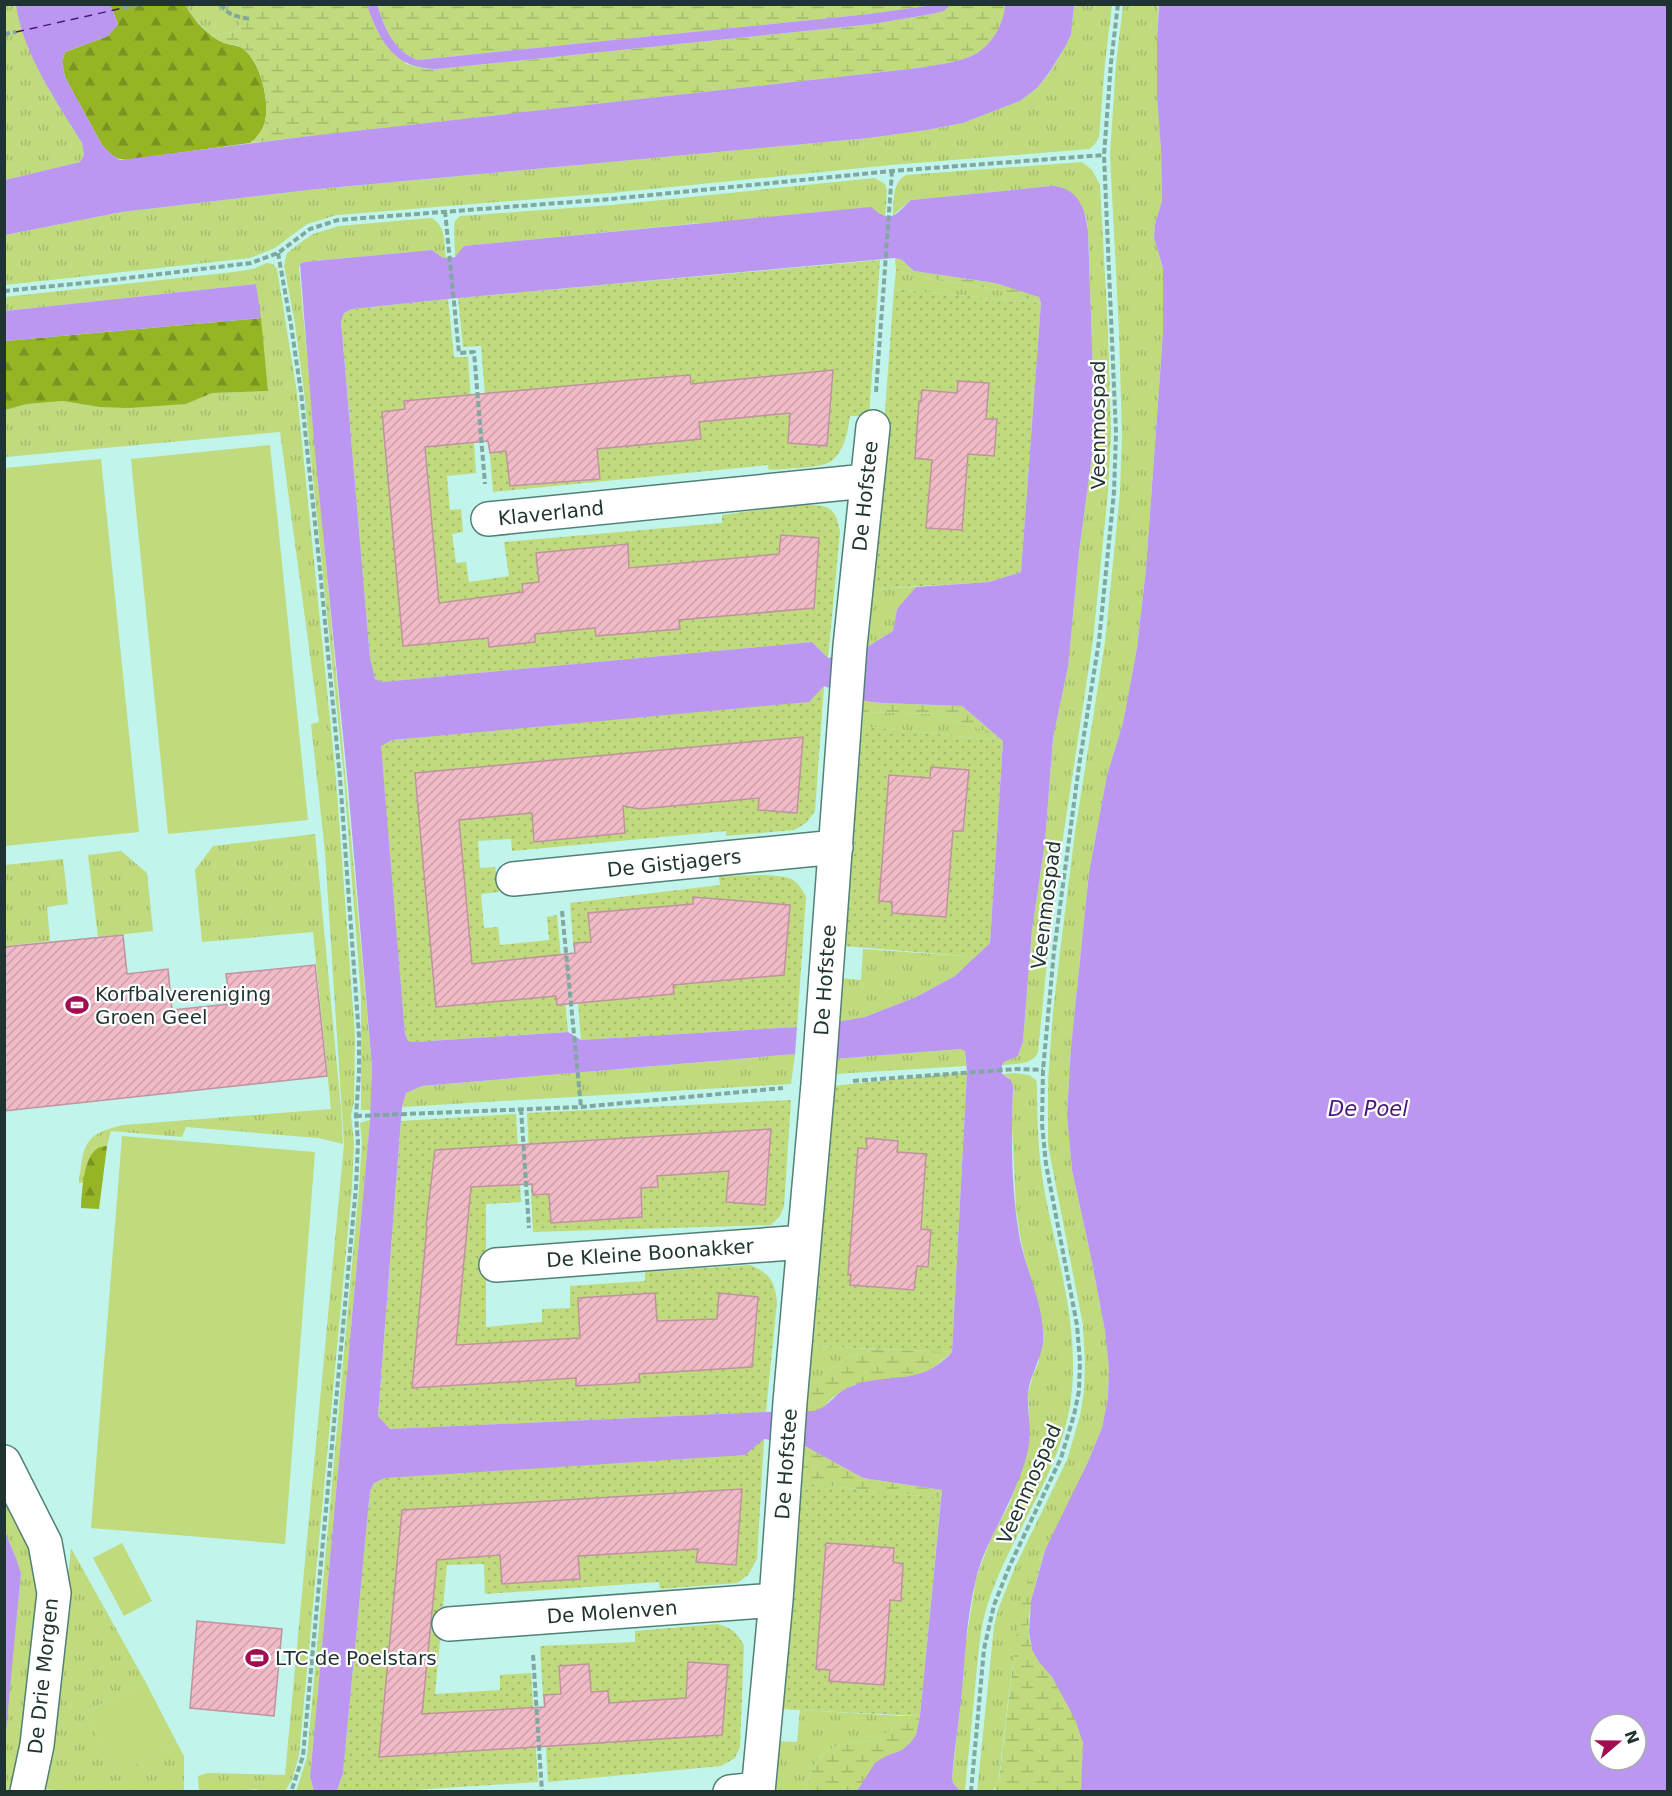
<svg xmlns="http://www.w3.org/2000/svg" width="1672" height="1796" viewBox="0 0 1672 1796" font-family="'DejaVu Sans',sans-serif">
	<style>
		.grass { fill: url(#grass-tufts) }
		.forest { fill: url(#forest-firs) }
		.wetland { fill: url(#wetland-marsh) }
		.park { fill: #c0da7e }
		.garden { fill: url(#garden-dots) }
		.water { fill: #bc97f2; fill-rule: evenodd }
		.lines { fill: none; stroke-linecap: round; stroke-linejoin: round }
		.ferry { stroke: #4b177b; stroke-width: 1.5; stroke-dasharray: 8 6; stroke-linecap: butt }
		.building { fill: url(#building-hatch); stroke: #bf949e; stroke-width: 1.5 }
		.minor-casing { stroke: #518078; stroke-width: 36 }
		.path { stroke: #80a7a0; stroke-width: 4; stroke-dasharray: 6 3; stroke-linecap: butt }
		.minor { stroke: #fff; stroke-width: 33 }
		.labels { text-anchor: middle; stroke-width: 4.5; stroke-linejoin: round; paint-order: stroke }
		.street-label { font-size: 20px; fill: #1f3430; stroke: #fff }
		.poi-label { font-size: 20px; fill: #1f3430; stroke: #fff; text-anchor: start }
		.water-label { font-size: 21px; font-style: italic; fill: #4b177b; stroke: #fff }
	</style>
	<defs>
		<pattern id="grass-tufts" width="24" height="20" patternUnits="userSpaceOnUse" patternTransform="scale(1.5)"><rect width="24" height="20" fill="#c0da7e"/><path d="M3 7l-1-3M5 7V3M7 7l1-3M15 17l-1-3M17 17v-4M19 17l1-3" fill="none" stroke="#a5bc6d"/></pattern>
		<pattern id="forest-firs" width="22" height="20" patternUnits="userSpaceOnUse" patternTransform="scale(1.5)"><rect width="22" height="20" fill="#95b524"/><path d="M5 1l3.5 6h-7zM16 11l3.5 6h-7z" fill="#799420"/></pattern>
		<pattern id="wetland-marsh" width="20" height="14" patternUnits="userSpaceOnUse" patternTransform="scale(1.5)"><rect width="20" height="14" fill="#c0da7e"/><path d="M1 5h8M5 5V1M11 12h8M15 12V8" fill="none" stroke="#a5bc6d"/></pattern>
		<pattern id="garden-dots" width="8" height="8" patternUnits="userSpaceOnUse" patternTransform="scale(1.5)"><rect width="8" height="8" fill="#c0da7e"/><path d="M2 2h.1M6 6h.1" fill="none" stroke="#a5bc6d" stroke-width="1.8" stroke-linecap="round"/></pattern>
		<pattern id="building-hatch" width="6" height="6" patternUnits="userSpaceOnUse" patternTransform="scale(1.5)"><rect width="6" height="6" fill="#f1bac7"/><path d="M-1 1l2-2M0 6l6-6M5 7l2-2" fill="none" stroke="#cea0ab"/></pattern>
	</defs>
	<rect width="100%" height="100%" fill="#c1f4ea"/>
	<!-- grass -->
	<path class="grass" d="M4,5H16C24,55 56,100 82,143L84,155L80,162L5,180Z
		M185,5H241L239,31L211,36L192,16Z
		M1074,5H1112L1105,63L1099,137L1095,144L1089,149L891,165L611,193L337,215L307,224L275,248L250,258L5,285V235L122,212L308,190L869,138L927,130L963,123L1020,101L1037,88L1049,74L1065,47L1071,35Z
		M1123,5H1158L1157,95L1161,150L1162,201L1155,224L1154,238L1163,268V333L1146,569L1137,648L1123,723L1107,775L1089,873L1071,1047L1067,1115L1072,1170L1091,1257L1105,1331L1109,1368L1108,1397L1102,1428L1087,1464L1063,1516L1027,1583L1012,1669L998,1785C993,1793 985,1791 977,1792L994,1626L999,1607L1015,1567L1067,1460L1080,1416L1084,1392L1085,1362L1083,1325L1048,1145V1080L1053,1012L1060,952L1075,832L1105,642L1120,493L1122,434L1119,331L1110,155L1116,64Z
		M1082,162L1092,170L1100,185L1108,331L1111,434L1108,492L1093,640L1064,831L1048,951L1038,1053C1031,1065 1015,1064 1002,1065L1004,1062L1018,1056L1023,1041L1032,930L1045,842L1053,738L1068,667L1079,552L1095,433L1088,231L1086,216L1052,186L911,200L893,215C894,201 892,182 906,175Z
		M875,178L885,184L887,190L885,217L699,223L465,246L455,257L454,225L455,221L460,216L612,205Z
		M431,218C446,225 444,243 446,258H443L432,250L304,262L300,264L299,268L372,1067L371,1110H361V997L344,778L304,392L295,324L284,265L287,253L304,240L313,234L339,226Z
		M267,263L273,264L277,269L297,393L336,779L355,1036L354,1101L351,1116L354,1142L352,1187L299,1755L292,1780L285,1791H260L256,1789L230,1792L199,1791L198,1776L207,1773L285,1775L344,1144L325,852L311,724L319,722L280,432L5,457V410L27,404L63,401L99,407L186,404L212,393L268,391L256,284L5,311V297L234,272L253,269Z
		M896,271L932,279L999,290L1041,303L894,289Z
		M916,587L897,609L893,631L867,647L872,589Z
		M863,712L937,714L978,728L1003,741L862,726Z
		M315,834L341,1109L343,1144L318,1138L186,1127L182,1137L111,1131L107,1146L97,1149L89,1160L83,1183H79C84,1144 83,1134 124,1125L331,1109L313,932L202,942L195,870L213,846Z
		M121,851L147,873L153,931L98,937L88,855Z
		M63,859L68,904L47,907L50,941L5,946V865Z
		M863,949L976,957L955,976L916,997L865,1017L837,1022L840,978L861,980Z
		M961,1049L965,1050L966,1066L834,1074V1059Z
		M795,1054L791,1084L402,1107L406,1093L422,1086Z
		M1015,1073L1029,1075L1036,1080L1037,1084C1037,1119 1038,1154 1044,1188C1056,1255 1078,1320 1072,1389C1066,1467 1012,1530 988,1603C979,1630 978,1660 975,1688C972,1722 968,1757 965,1791H960L953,1783L952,1778L961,1700L964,1654L976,1578L992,1536L1009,1505L1028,1450L1030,1432L1028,1394L1033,1375L1039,1362L1027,1268L1021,1241L1016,1209L1012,1125L1013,1086L1009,1078L1002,1074Z
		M370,1120L311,1767L310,1777L314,1791L296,1792L307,1757L359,1188L362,1143L360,1123Z
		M809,1346L876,1349L848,1357L809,1386Z
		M4,1496L29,1543L36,1568L37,1605L14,1792L5,1791L4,1741L21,1573L16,1558L5,1532Z
		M71,1548L145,1681L84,1713L116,1774L177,1743L184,1756V1791L73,1792L45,1789Z
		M800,1710L903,1716C896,1724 889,1733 878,1738C867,1743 856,1742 845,1744C820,1749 810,1768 805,1791L774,1792L778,1741L797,1742Z"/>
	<!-- forest -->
	<path class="forest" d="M108,5H185C194,20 207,36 224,43C230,45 237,45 242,48C260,60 270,101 265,121C263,131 257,137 250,143L133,159C117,161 113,157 102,145L65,77L62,62L65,52L108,36L118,24L112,9Z
		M261,318L268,391L212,393L186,404L129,408L99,407L63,401L27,404L5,410V341Z
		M107,1146L99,1209L81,1208C82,1192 83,1157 98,1148C100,1147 104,1146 107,1146Z"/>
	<!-- wetland -->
	<path class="wetland" d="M241,5H369L368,8L406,64L427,69H437L873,24L932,14L944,11L950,5H1005C1004,25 990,49 969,57C954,63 935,65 918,68L250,143C257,137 263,131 265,121C270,101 260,59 242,48C237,44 229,45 224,43C220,41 215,38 211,36L239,31Z
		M376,5H933L869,14L418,60C389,49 388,29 376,5Z
		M895,258L902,260L914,271L995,283L1035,295L1039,297L1041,303L999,290L932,279L896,271Z
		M864,701L882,703L962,706L1003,741L978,728L937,714L863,712Z
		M876,1349L952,1352L932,1369L908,1378L889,1379L853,1385L832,1398L821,1410L806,1412L809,1386L848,1357Z
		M803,1445L863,1478L942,1490L941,1498L800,1483Z
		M1045,1550C1037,1579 1022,1620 1032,1649C1036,1661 1047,1669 1053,1679C1065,1697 1082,1724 1083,1746C1083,1761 1082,1776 1081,1791L990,1792L995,1790L999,1781L1018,1621L1027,1582Z
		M903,1716H920L916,1735L910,1743L902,1750L886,1756L857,1791L805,1792C810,1768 820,1749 845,1744C856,1742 867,1743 878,1738C889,1733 896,1724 903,1716Z"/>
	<!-- park -->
	<path class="park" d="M270,445L308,820L168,834L131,459Z
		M101,459L139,832L5,846V468Z
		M122,1136L315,1152L285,1544L91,1528Z
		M122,1543L152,1601L124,1616L93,1558Z
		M145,1681L177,1743L116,1775L84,1713Z"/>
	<!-- garden -->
	<path class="garden" d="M880,260L869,416H850C848,431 844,453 830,462C820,468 782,469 769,470L768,465L493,492L481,346L463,347L458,298Z
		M894,289L1041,303L1021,572L989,582L872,589Z
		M448,299L454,357H468L476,473L447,476L450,510L461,509L463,532L452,534L456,563L466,562L469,582L509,576L504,542L722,523V515C744,513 811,499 828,508C837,513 838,523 840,532L828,658L812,642L382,682L377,681L373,674L370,658L341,320L344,313L352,309Z
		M824,686L815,811L806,823L794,830L726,836V831L512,851L511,839L478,841L480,868L495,867L499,892L481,894L484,928L498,927L500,945L549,940L547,917L557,915L568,1032L413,1042L408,1041L405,1034L381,751V746L387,741Z
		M862,726L1003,741L990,943L976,957L844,946Z
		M765,875C787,877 796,875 806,897L797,1027L581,1040L570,903L720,885L719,876Z
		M967,1072L952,1352L809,1346L832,1086Z
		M791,1100L784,1206L780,1216L771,1225L533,1232L527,1113Z
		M516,1114L521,1202L486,1204V1327L542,1322V1309L570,1308V1286L645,1281V1272L751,1265C770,1275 774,1279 777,1301L766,1412L390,1429L378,1417L401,1121Z
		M764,1439L757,1559L748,1575L737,1583L660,1589L659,1582L485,1594L484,1564L447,1565L435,1694L500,1690V1675L531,1673L538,1782L398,1791L337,1792L343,1773L370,1491L374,1483L385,1478Z
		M800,1483L941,1498L920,1716L780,1709Z
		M718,1624C733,1629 736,1632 744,1645L740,1747L735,1758L721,1766L548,1782L540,1646L635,1642V1631Z"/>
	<!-- water -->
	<path class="water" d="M108,4L112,9L118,24L108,36L65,52L62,62L65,77L102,145L111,154L120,160L310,136L918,68C935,65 954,63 969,57C990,49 1004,25 1005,5H1074L1071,35L1065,47L1049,73L1037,88L1020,101L963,123L927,130L869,138L308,190L122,212L5,235V180L80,162L84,155L82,143C57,102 23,54 16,5Z
		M369,5H377C385,28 393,51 418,60L869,14L933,5H950L944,11L932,14L873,24L437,69C395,69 381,43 368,8Z
		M1159,5H1667V1791H1081L1083,1743L1075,1719L1052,1677L1039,1662L1032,1650L1029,1632L1031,1601L1045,1550L1087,1464L1102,1428L1108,1397L1109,1368L1105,1331L1091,1257L1072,1170L1067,1115L1071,1047L1089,873L1107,775L1123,723L1137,648L1146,569L1163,333V268L1154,238L1155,224L1162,201L1161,150L1157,95V42ZM1600,1724H1636V1760H1600Z
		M1052,186C1078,188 1085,207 1088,231L1095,433L1079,552L1068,667L1053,738L1045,842L1032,930L1023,1041L1018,1056L1004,1062L1002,1065V1074L1011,1080L1013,1086C1011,1137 1011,1190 1020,1240C1027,1274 1045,1307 1043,1342C1041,1361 1029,1376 1028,1394C1027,1406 1030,1419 1030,1431C1030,1449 1024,1467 1017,1483C1005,1516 984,1545 976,1579C966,1619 965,1660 961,1701C958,1727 954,1752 952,1778L953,1783L960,1791H857L875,1763L886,1756L902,1750L910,1743L916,1735L920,1716L942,1490L863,1478L803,1445L764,1439L745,1455L385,1478L374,1483L370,1491L343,1773L337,1791H314L310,1777L311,1767L370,1120L372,1067L348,786L314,442L300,264L304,262L432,250L443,258L455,257L464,246L871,207C891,224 894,216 911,200ZM895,258L902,260L914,271L995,283L1039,297L1041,303L1021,572L989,582L916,587L897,609L893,631L867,647L828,658L812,642L382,682L375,679L370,658L341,321L344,313L352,309L448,299ZM824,686L864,701L882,703L962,706L1003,741L990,943L955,976L916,997L865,1017L837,1022L834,1059L961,1049L965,1051L967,1072L952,1352C919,1388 891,1371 852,1386C834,1392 830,1408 813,1411L766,1412L390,1429L378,1416L402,1107L406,1093L422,1086L795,1054L797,1027L581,1040L568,1032L414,1042L408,1041L405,1034L381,746L392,740L809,702Z
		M256,284L261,318L5,341V311Z
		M5,1532L16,1558L21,1573L5,1741Z"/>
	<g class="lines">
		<!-- ferry -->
		<path class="ferry" d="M16,32L123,8"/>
	</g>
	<!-- building -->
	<path class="building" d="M833,370L827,446L788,443L790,413L699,422L701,439L597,449L600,479L510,486L506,451L490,453L488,441L425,447L439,603L523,592L522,584L539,582L536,553L628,544L629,568L779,554L781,535L819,538L814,608L679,620L680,629L596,636L595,628L535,634V642L489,647L488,638L403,646L382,412L405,409L404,401L653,378L690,375L691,384Z
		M958,381L989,383L986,419H997L994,456L968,454L962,530L926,528L932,460L915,458L919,401H921L922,390L957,393Z
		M803,737L797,813L758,810L759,798L640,809L623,806L625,833L534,842L532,813L459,820L472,964L575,953L574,943L591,942L588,913L693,904V897L790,905L784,975L673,985L674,994L557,1005L556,996L436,1007L415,773Z
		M931,767L969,770L963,831H953L946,917L892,913V902L879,901L889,775L930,778Z
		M123,935L127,974L168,969L172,1010L230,1004L226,974L315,965L327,1076L4,1111V947Z
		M771,1129L765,1205L726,1202L729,1171L657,1176L658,1187L641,1188L642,1217L551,1223L549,1194L533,1195L532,1184L471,1187L456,1345L580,1338L578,1298L655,1293L657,1321L717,1319L719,1293L758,1297L752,1367L639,1374L640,1382L615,1384L576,1386V1378L412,1388L427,1227L426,1226L435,1150Z
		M866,1138L898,1141L897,1152L926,1154L921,1229L931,1230L928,1267L917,1266L914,1290L850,1285L851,1275H848L858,1148L867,1149Z
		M742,1489L736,1565L696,1562L698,1549L578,1556L580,1579L502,1584L500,1555L437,1560L422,1714L545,1707L544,1695L561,1694L559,1666L589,1664L591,1692L608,1691L609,1703L686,1698L688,1662L728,1665L722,1735L379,1757L402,1510Z
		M826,1543L894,1548L893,1562L903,1564L901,1601L890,1600L884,1685L829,1681L830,1670L816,1669Z
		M197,1621L282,1629L274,1716L190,1708Z"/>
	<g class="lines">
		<!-- minor casing -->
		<g class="minor-casing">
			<path id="minor" d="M488,519L866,481
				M513,879L836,847
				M496,1265L804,1242
				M4,1462L45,1543L54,1593L37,1745L27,1792
				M449,1624L776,1600
				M730,1792L758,1789
				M758,1792L776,1600L790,1402L818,1084L850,646L873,427"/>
		</g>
		<!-- path -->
		<path class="path" d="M221,4C228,16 236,16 249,19
			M123,8L141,4
			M4,34L16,32
			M445,211L459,353L474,352L485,484
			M278,253L291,325L301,392L320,570L340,778L359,1036V1073L356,1116L358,1142L356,1187L303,1756L291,1792
			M4,291L103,281L251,263L278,253L310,229L338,220L611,199L892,171L1104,155
			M876,392L892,171
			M562,911L581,1107
			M853,1081L1017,1069L1043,1070
			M521,1109L529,1228
			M356,1116L581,1107L783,1088
			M533,1655L542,1792
			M971,1792L984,1649L994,1605L1010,1565L1061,1458L1074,1415L1079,1391L1080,1362L1077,1325L1046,1164L1042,1124L1043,1070L1054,951L1079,766L1099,641L1114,492L1116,433L1104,155L1111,63L1118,4"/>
		<!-- minor -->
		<use href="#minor" class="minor"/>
	</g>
	<!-- icons -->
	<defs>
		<g id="stadium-bare" transform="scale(1.8)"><path d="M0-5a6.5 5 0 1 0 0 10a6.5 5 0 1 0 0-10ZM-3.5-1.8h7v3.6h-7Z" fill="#a10d51" stroke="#fff" stroke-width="2.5" paint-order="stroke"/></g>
	</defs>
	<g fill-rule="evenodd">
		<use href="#stadium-bare" x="77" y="1005"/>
		<use href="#stadium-bare" x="257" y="1658"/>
	</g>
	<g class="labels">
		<!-- street labels -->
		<g class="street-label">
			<text transform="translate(1098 425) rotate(-90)" y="7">Veenmospad</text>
			<text transform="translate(865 496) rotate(-84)" y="7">De Hofstee</text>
			<text transform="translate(551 513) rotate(-6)" y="7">Klaverland</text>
			<text transform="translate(674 863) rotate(-6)" y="7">De Gistjagers</text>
			<text transform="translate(1046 905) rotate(-83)" y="7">Veenmospad</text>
			<text transform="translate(825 980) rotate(-86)" y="7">De Hofstee</text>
			<text transform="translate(650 1253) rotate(-4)" y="7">De Kleine Boonakker</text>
			<text transform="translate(786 1464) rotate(-86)" y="7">De Hofstee</text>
			<text transform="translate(1029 1484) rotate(-66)" y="7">Veenmospad</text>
			<text transform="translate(612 1612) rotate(-4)" y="7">De Molenven</text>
			<text transform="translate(43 1676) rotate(-84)" y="7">De Drie Morgen</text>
		</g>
		<!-- poi labels -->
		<g class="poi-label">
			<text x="95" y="1001">Korfbalvereniging<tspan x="95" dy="23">Groen Geel</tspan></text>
			<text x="275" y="1665">LTC de Poelstars</text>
		</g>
		<!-- water labels -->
		<g class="water-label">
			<text x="1368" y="1116">De Poel</text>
		</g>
	</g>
	<!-- border -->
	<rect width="1672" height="1796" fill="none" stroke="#1f3430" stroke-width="12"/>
	<!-- north arrow -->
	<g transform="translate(1618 1742) rotate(70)"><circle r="28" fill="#ffffff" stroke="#a5aeac" stroke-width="1.5"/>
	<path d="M0-4.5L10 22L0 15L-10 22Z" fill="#a10d51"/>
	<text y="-9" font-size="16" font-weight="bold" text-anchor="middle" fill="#1f3430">N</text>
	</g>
</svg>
